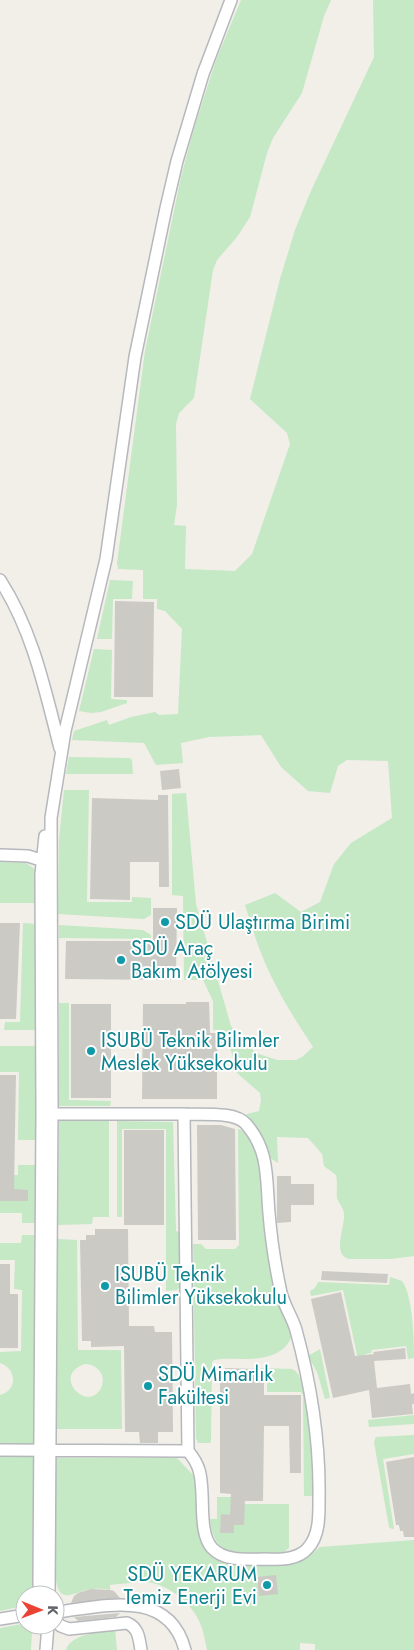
<svg xmlns="http://www.w3.org/2000/svg" width="414" height="1650" viewBox="0 0 414 1650" font-family="Jost,sans-serif">
	<style>
		.green { fill: #c5e8c5; fill-rule: evenodd }
		.building { fill: #cccac5 }
		.lines { fill: none; stroke-linecap: round; stroke-linejoin: round }
		.minor-casing { stroke: #b5b8bc; stroke-width: 14 }
		.minor { stroke: #fff; stroke-width: 11 }
		.culture-dot { fill: #0f9aa8; stroke: #fff; stroke-width: 2 }
		.labels { text-anchor: middle; stroke-width: 4; stroke-linejoin: round; paint-order: stroke }
		.culture-label { font-size: 20px; fill: #0d838f; stroke: #fff; text-anchor: start }
	</style>
	<rect width="100%" height="100%" fill="#f1efe8"/>
	<!-- green -->
	<path class="green" d="M241,0H331L324,16L302,93L273,138L267,153L250,217L237,237L217,260L213,270L194,398L179,413L176,424L177,505L174,525L186,526L185,569L235,571L252,554L290,444L287,433L250,399L280,279L295,230L310,193L374,57L373,0H414V1256L391,1259H349C331,1255 346,1224 344,1213C343,1207 339,1204 337,1198C336,1191 338,1183 336,1175L324,1166L322,1154L308,1138L277,1137L278,1163L270,1158L263,1143L246,1118L247,1114L259,1111L261,1100L260,1093L237,1073L230,1047L220,1045V1030H213V1001L203,980H184L183,896L172,895V794L186,793L196,904L231,1026L247,1046L259,1054L277,1060H296L302,1057L313,1047C293,1017 274,986 261,953C255,937 250,921 245,905L275,893L301,912L320,902L334,864L351,843L392,818L388,761L347,760L338,766L330,793L308,791L281,767L261,735L209,737L181,743L183,763L156,765L144,743L72,740L74,731L107,720L109,725L131,717L155,712L159,715L178,714L182,629L165,611L157,609V599H143V570L118,569L117,563L145,351L181,177L193,132L216,60Z
		M110,580L133,581L132,599H113L112,639H97Z
		M94,649L112,650L111,699L127,700V703L101,712L91,713L79,711Z
		M69,757L130,758L132,760L133,774H66Z
		M64,790H89L87,902H132V897L151,898V915L144,919L58,914L59,840Z
		M0,862L26,863L36,870V903H0Z
		M23,923L36,924V1030H4L5,1022H20Z
		M59,925L143,930L151,935V939L59,938Z
		M59,1003H69V1100L111,1101L110,1106H59Z
		M0,1046H35V1140H18L19,1072H0Z
		M59,1121H109V1217H93L92,1224L58,1225Z
		M117,1121L173,1122L176,1231L179,1232V1288L177,1290L166,1291V1129H122V1217H117Z
		M238,1129C244,1131 246,1134 250,1139C267,1163 260,1192 263,1220C265,1240 269,1273 276,1291C281,1306 291,1322 291,1338C279,1364 245,1358 221,1359L214,1360L212,1362L211,1441L210,1443H198L196,1438L193,1244H201L206,1249H235L239,1245Z
		M18,1165H35V1223H22V1213H0V1175H18Z
		M22,1235H35L34,1444H0V1395C18,1390 17,1369 0,1363V1352L21,1351L22,1290L14,1289L15,1260H0V1243H21Z
		M58,1239L77,1240L78,1350H121L122,1429H56ZM85,1364C97,1364 107,1375 101,1388C88,1414 50,1375 85,1364Z
		M390,1277L402,1281C413,1295 414,1341 414,1358L408,1359L406,1346L372,1350L371,1353L365,1354L366,1364H359L343,1290L311,1296L310,1291L315,1288L318,1282L389,1285Z
		M320,1349L330,1398L325,1399L317,1372L308,1356Z
		M261,1368L292,1369C313,1376 313,1474 313,1496H304L303,1395L301,1392H267V1374H261Z
		M414,1415V1424L369,1427L368,1420Z
		M414,1435V1454L383,1459L394,1529H392L389,1527L374,1442L376,1437Z
		M0,1456L33,1457V1591L32,1595H25V1604L23,1606L0,1611Z
		M56,1458H177L194,1476L199,1532L202,1545L209,1555L226,1563L240,1565H287L306,1559L320,1547L414,1540V1650H315V1644L300,1643V1650H207C205,1641 204,1632 200,1623C192,1603 168,1584 146,1582C134,1582 122,1584 110,1585V1590C102,1588 94,1588 86,1590C72,1594 59,1603 56,1580Z
		M217,1497H241V1504H289V1548L284,1552L279,1553C245,1553 214,1563 210,1519H217Z
		M22,1624L27,1626L32,1631L31,1650H0V1628Z
		M115,1629L117,1650H66C70,1634 101,1632 115,1629Z"/>
	<!-- building -->
	<path class="building" d="M115,601L154,602L153,697H114Z
		M179,769L181,788L162,790L160,771Z
		M158,795H168L169,887H159V862H130V900L90,899L92,798L158,800Z
		M153,908H177L176,980L65,979L66,941H153Z
		M0,923H20L16,1019H0Z
		M186,1002H209L210,1033H217V1099H142L143,1004H186Z
		M71,1004H111V1098H71Z
		M0,1075H16L14,1189L28,1190V1201H0Z
		M197,1125H221L235,1129L236,1240H198Z
		M124,1130H164V1225H124Z
		M277,1176H291V1184H314V1205H291V1222L277,1223Z
		M95,1229H128L129,1326H154L155,1332H172L173,1432H158V1443H140L139,1432H125L124,1346L91,1347V1341H82L80,1240H86V1235H95Z
		M0,1264H10V1294H18V1348H0Z
		M322,1271L388,1274L387,1283L321,1280Z
		M341,1292L355,1356L374,1354L373,1352L405,1348L406,1359L374,1361L377,1388L410,1384L411,1394L414,1393V1404H412L413,1414L372,1418L369,1390L333,1398L311,1299Z
		M225,1368L258,1369L257,1377H264V1395H301V1473H290L289,1426H264L263,1501H245L244,1525H234V1533H220L221,1514L230,1515L231,1494L220,1493V1378H225Z
		M414,1457V1537H404L403,1531H400L399,1525H396L386,1462Z
		M276,1575L278,1594L259,1596L257,1577Z
		M91,1589L110,1590L114,1591L120,1598L71,1603L74,1596L78,1593Z
		M120,1613L116,1617L78,1621L74,1617Z"/>
	<g class="lines">
		<!-- minor casing -->
		<g class="minor-casing">
			<path id="minor" d="M0,580C33,631 45,690 60,748
				M0,855L28,856L47,862
				M44,1114H184L188,1451
				M0,1450L188,1451C193,1457 197,1463 199,1470C206,1492 197,1531 212,1548C225,1562 248,1559 266,1559C280,1560 298,1560 308,1548C320,1535 319,1514 319,1498C320,1440 311,1385 296,1330C292,1316 282,1303 280,1288C275,1264 271,1238 269,1213C266,1181 270,1151 246,1124C235,1111 201,1115 184,1114
				M40,1595L39,1582L42,1114L41,874L45,836
				M49,1595L52,1104L51,818L65,731L106,559L135,357L166,208L177,161L203,74L231,0
				M58,1612C104,1606 169,1588 185,1650
				M0,1619L25,1615
				M55,1621L61,1626L69,1629L127,1623C139,1628 139,1639 141,1650
				M46,1650L48,1625"/>
		</g>
		<!-- minor -->
		<use href="#minor" class="minor"/>
	</g>
	<!-- markers -->
	<g class="culture-dot">
		<circle cx="165" cy="922" r="5"/>
		<circle cx="121" cy="960" r="5"/>
		<circle cx="91" cy="1051" r="5"/>
		<circle cx="105" cy="1286" r="5"/>
		<circle cx="148" cy="1386" r="5"/>
		<circle cx="267" cy="1585" r="5"/>
	</g>
	<g class="labels">
		<!-- culture labels -->
		<g class="culture-label">
			<text x="175" y="929">SDÜ Ulaştırma Birimi</text>
			<text x="131" y="955">SDÜ Araç<tspan x="131" dy="23">Bakım Atölyesi</tspan></text>
			<text x="101" y="1047">ISUBÜ Teknik Bilimler<tspan x="101" dy="23">Meslek Yüksekokulu</tspan></text>
			<text x="115" y="1281">ISUBÜ Teknik<tspan x="115" dy="23">Bilimler Yüksekokulu</tspan></text>
			<text x="158" y="1381">SDÜ Mimarlık<tspan x="158" dy="23">Fakültesi</tspan></text>
			<text x="257" y="1581" text-anchor="end">SDÜ YEKARUM<tspan x="257" dy="23">Temiz Enerji Evi</tspan></text>
		</g>
	</g>
	<!-- north arrow -->
	<g transform="translate(40 1610) rotate(91)"><circle r="24" fill="#ffffff" stroke="#bfc1c3"/>
	<path d="M0-4L9 19L0 12L-9 19Z" fill="#ea4335"/>
	<text y="-8" font-size="14" font-weight="bold" text-anchor="middle" fill="#5f6368">K</text>
	</g>
</svg>
